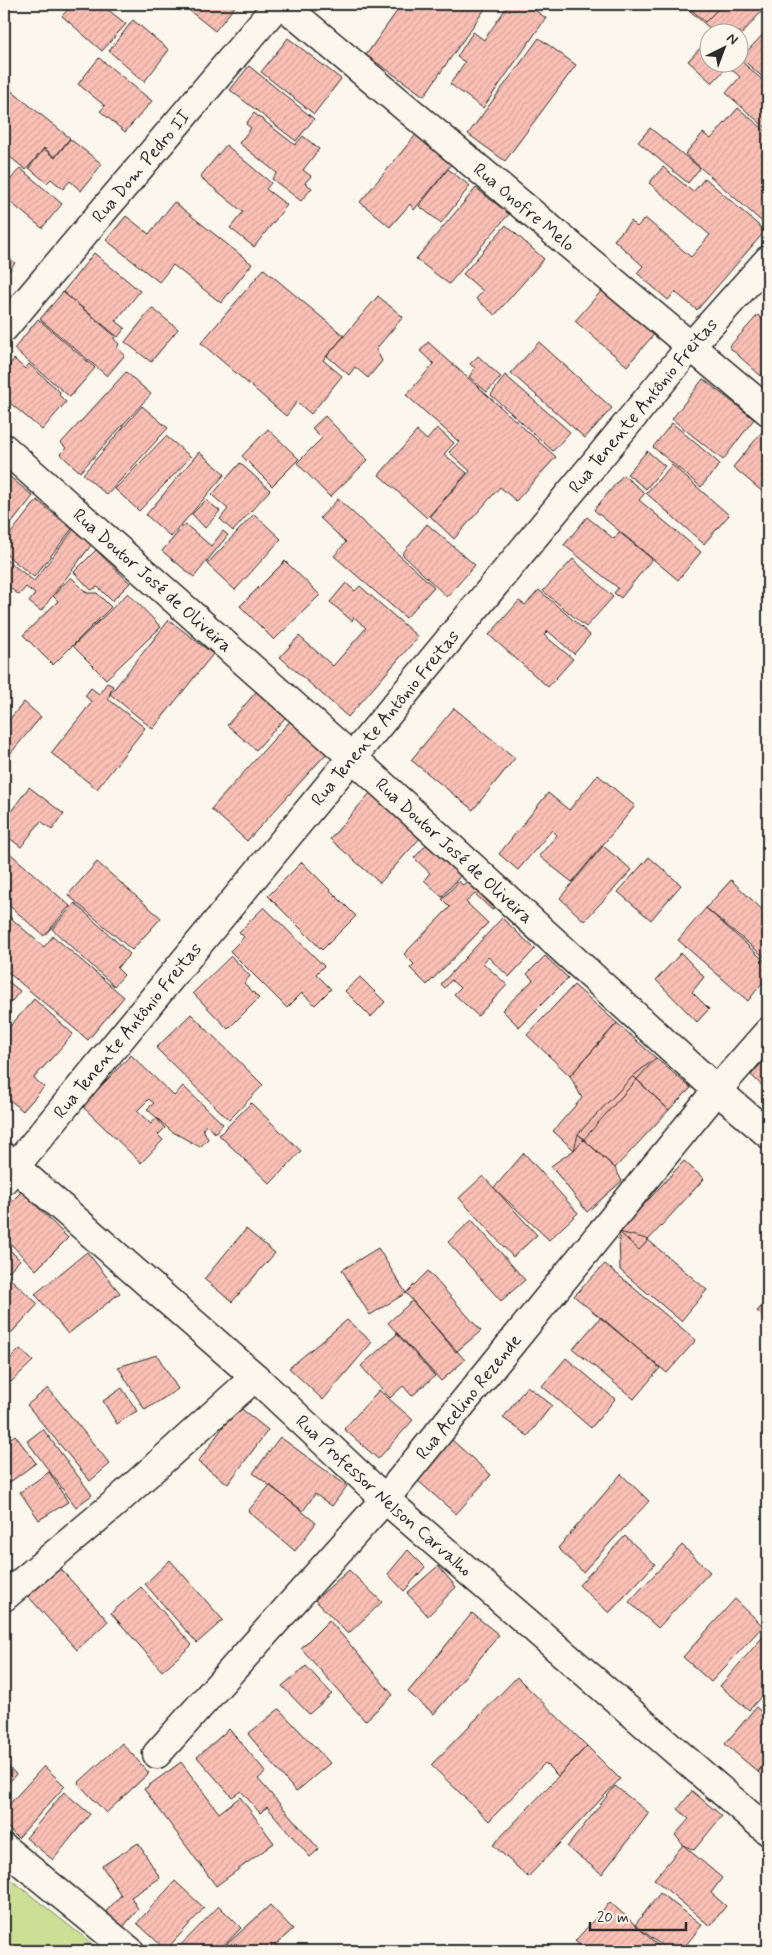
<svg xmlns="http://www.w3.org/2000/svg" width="772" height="1955" viewBox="0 0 772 1955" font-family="Mynerve,sans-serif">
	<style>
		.green { fill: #cce095; stroke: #7c8660 }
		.building { fill: url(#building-hatch); stroke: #2b2b2b }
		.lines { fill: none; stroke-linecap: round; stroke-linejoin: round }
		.minor-casing { stroke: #2b2b2b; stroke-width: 31 }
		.minor { stroke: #fbf7ec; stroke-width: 28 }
		.labels { text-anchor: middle; stroke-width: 4; stroke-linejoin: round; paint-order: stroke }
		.street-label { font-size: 18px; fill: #2b2b2b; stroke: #fbf7ec }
	</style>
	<defs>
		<pattern id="building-hatch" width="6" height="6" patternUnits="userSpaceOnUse" patternTransform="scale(1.25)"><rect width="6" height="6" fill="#fbc0b5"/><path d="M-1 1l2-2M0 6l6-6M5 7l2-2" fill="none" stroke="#d7a59c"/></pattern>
	</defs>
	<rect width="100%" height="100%" fill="#fbf7ec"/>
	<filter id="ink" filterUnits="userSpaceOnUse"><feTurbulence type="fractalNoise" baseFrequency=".02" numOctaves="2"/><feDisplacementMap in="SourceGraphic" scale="10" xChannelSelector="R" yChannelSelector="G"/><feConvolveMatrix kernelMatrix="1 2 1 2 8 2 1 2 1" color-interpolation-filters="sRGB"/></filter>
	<g filter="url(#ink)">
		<!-- green -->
		<path class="green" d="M4,1874L101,1951H4Z"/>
		<!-- building -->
		<path class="building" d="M73,4H101L126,24L102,51L62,16Z
			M181,4H237L215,31Z
			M402,4H485L487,6L424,96L366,55Z
			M509,4H526L546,18L483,108L450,84L465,62L457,57L473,32L484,40Z
			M682,4H768L740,36V32H714Z
			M685,4H723L705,22Z
			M133,20L169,50L144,82L109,51Z
			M768,29V82L741,58Z
			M288,38L341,79L314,114L261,72Z
			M539,38L576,65L505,161L468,134Z
			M705,43L710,47V62H726L729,65L712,83L688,61Z
			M99,58L152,101L125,132L100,111L105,106L78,84Z
			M740,60L768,85V130L726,93L740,77L730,68L735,62H740Z
			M249,66L314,119L296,141L230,90Z
			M4,85L70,138L55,157L44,148L26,170L4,152Z
			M738,108L768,133V227L685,154L703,133L711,139Z
			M254,113L295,145L303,136L319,149L303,170L311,176L305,183L312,188L301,201L272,179L277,173L239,143L251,128L246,124Z
			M650,128L700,168L688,183L638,142Z
			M420,130L455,160L414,210L410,204L390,227L360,202Z
			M70,139L102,164L81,191L70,181L63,189L51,179L47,183L29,168L44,149L55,158Z
			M226,145L271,183L266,189L287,205L254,247L230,228L243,212L200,177Z
			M663,167L693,192L705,178L765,231L697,310L675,292L668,300L637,273L643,266L614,240L631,221L637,227L645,218L691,257L710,235L649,183Z
			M20,168L62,204L42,228L4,197V188Z
			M448,169L470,186L441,223L419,206Z
			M476,188L509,214L449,284L416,259Z
			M174,202L252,264L221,303L173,265L159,282L106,240L126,216L149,234Z
			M506,225L544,259L495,315L476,299L483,291L463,274Z
			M94,253L140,291L116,321L125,328L118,337L63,292Z
			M4,254L15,263L4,277Z
			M264,269L344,336L323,360L342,376L311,414L297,402L286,416L201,343Z
			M604,288L655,333L627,366L575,321Z
			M63,292L115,336L114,339L119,344L117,348L125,355L107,376L40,319Z
			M378,296L403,317L376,349L382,361L368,378L355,367L349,375L327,356Z
			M152,308L178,329L151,362L125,342Z
			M758,315L768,325V367L761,376L729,347Z
			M38,319L95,368L70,397L14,349Z
			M428,342L556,457L516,501L500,487L454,539L430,516L470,471L449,452L459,442L406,395L434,364L420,351Z
			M539,342L612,408L585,438L511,373Z
			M478,356L501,377L487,392L469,377L475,368L470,364Z
			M14,359L25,369L29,364L60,392L59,395L66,402L42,430L4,398V371Z
			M126,372L151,394L80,472L60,454L66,448L61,443Z
			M505,375L570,432L553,451L491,395Z
			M703,379L754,419L723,460L672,419Z
			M142,406L168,428L107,495L83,474Z
			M325,416L368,460L330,497L297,463L322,438L312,428Z
			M672,423L720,464L701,487L653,447Z
			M437,428L454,443L444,454L467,473L427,518L379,475L417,431L427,440Z
			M268,429L299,459L272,486L242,456Z
			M762,432L768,436V489L764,493L733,467Z
			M166,436L191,457L139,511L115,489Z
			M647,451L665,466L646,489L627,474Z
			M199,452L225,474L171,537L146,515Z
			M240,463L270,490L233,531L220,519L228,509L212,495Z
			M672,465L729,515L704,544L646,493Z
			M4,472L33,496L4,533Z
			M623,475L645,493L639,500L701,552L678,580L594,510Z
			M338,499L434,587L406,618L334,556L346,542L320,518Z
			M37,500L72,529L34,577L4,553V542Z
			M206,500L220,511L205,528L192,514Z
			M254,514L281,539L235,590L207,564Z
			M587,517L614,539L619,532L652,559L621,598L614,593L618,588L564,545Z
			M185,524L211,546L223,531L228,535L194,577L162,551Z
			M427,524L475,565L447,597L402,554Z
			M77,525L95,540L41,611L29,602L35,594L26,587L19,595L4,583V558L34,581Z
			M96,550L130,583L112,601L98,587L91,590L74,572Z
			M573,559L613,597L586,627L543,591Z
			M285,561L320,595L274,640L240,606Z
			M71,577L87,593H97L111,607L53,665L23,635L58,601L53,596Z
			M346,583L355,591L360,586L418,637L348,717L280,657L299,636L333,666L366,628L354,617L352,621L330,602Z
			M539,590L590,635L574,654L548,631L544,635L573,659L548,687L489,635L519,601L525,605Z
			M128,593L161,627L106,679L73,646Z
			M169,620L213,654L153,729L110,694Z
			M107,683L113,686L108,699L145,728L97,789L51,753L92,702L85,696L91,688L99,694Z
			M257,691L286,717L256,750L227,725Z
			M24,702L41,717L4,761V726Z
			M454,708L515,758L473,810L411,760Z
			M291,720L327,753L247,841L211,809Z
			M598,775L635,806L572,882L539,856L557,835L552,830L518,870L499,854L548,793L569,810Z
			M29,787L64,814L52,830L41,821L21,847L4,834V821Z
			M371,792L421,837L380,883L330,839Z
			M427,844L462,874L442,897L424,880L430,873L414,858Z
			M603,846L632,870L584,921L560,898Z
			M4,848L70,906L44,936L4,901Z
			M649,857L681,885L651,920L618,892Z
			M97,862L161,918L132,950L68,895Z
			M302,862L356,916L322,950L268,896Z
			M731,880L768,915V960L706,908Z
			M459,881L462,885L468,882L494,908L492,910L475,894L466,902L488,923L427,985L410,968L414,964L404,954L450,907L442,899Z
			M75,903L130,954L117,968L124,975L114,986L52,929Z
			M264,907L324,966L316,974L331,989L315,1005L302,993L287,1008L230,951L244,937L239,932Z
			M706,908L768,964V975L748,1001L678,940Z
			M4,912L44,947L53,936L124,997L88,1040L4,969Z
			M502,918L535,949L509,977L488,957L483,963L507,985L478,1016L454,994L460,988L451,980L445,988L441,984Z
			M681,953L704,977L692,992L709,1009L697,1022L656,980Z
			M231,956L250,976L244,983L259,998L228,1029L193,993Z
			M545,956L568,978L519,1027L502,1010L533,980L527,974Z
			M360,977L385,1002L371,1017L345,991Z
			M4,978L20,991L4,1011Z
			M574,985L617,1023L570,1076L527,1035Z
			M34,999L73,1034L34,1078L44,1087L23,1111L4,1095V1033Z
			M191,1014L263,1085L229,1120L156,1048Z
			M617,1023L656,1058L574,1150L553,1131L582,1098L570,1076Z
			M131,1055L174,1096L183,1086L223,1124L215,1133L206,1125L203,1129L208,1139L200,1147L171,1131L147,1109L154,1103L149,1099L137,1111L151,1124L156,1118L165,1128L158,1135L163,1140L141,1163L82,1106Z
			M768,1056V1091L751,1075Z
			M656,1058L691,1088L669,1110L633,1076Z
			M633,1076L669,1110L615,1168L578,1134Z
			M251,1103L301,1151L270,1184L219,1135Z
			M578,1134L615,1168L622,1181L587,1212L551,1166L574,1150Z
			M524,1153L578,1213L549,1240L494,1188Z
			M684,1161L704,1179L639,1250L619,1232Z
			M483,1176L537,1235L513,1257L459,1198Z
			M22,1191L68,1238L36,1270L4,1237V1209Z
			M472,1220L525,1280L501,1301L448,1242Z
			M246,1229L275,1253L232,1302L204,1279Z
			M619,1232L647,1239L707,1290L681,1321L620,1270Z
			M4,1244L20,1260L8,1272L4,1268Z
			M378,1248L406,1293L370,1315L342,1270Z
			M87,1252L120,1293L68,1334L35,1294Z
			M605,1264L696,1340L667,1373L574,1296Z
			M428,1271L481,1331L456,1352L406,1293Z
			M4,1273L38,1304L4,1341Z
			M768,1300V1321L757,1311Z
			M412,1301L465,1360L441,1381L388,1323Z
			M601,1317L660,1368L634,1399L573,1349Z
			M347,1320L372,1342L323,1400L289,1368Z
			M397,1334L435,1376L412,1396L403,1386L390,1398L361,1366Z
			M20,1349L33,1361L11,1382L4,1375V1365Z
			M157,1355L178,1389L145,1410L118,1367Z
			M566,1358L615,1399L591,1428L542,1386Z
			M527,1386L552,1405L528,1436L503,1418Z
			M48,1388L110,1464L90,1481L27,1405Z
			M122,1388L137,1411L117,1424L103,1401Z
			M379,1390L413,1420L378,1459L344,1429Z
			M238,1406L268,1430L228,1484L198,1462Z
			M4,1422L9,1428L4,1431Z
			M43,1429L92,1495L76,1507L27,1441Z
			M15,1435L36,1463L6,1485L4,1482V1443Z
			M280,1437L347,1486L332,1506L315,1494L303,1511L253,1473Z
			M452,1440L491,1475L456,1514L417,1480Z
			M49,1472L68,1502L39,1520L20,1492Z
			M621,1474L649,1501L583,1572L558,1548Z
			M270,1485L316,1523L295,1551L248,1511Z
			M625,1536L655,1564L609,1613L579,1585Z
			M682,1545L710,1572L658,1628L629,1602Z
			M408,1550L425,1567L404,1591L388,1574Z
			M170,1560L223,1620L197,1643L145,1584Z
			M56,1564L108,1621L77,1650L25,1593Z
			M438,1566L456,1587L428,1616L407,1593Z
			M349,1570L382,1602L348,1634L315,1600Z
			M141,1587L192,1645L162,1671L111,1613Z
			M735,1599L763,1626L711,1682L683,1657Z
			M472,1613L499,1635L434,1714L408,1692Z
			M329,1620L393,1695L365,1721L301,1648Z
			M768,1631V1689L749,1710L720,1686Z
			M306,1666L332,1694L309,1714L282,1686Z
			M517,1677L587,1746L558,1776L545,1763L489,1821L431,1765Z
			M756,1707L768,1718V1759L758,1772L725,1744Z
			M279,1709L330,1763L296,1792L248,1734Z
			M229,1729L266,1772L258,1779L319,1849L310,1857L267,1807L260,1813L241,1791L232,1797L197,1757Z
			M122,1743L149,1773L106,1813L78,1783Z
			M587,1746L620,1779L528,1877L493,1845Z
			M768,1759V1781L758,1772Z
			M181,1762L219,1813L240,1797L274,1843L216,1886L144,1789Z
			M4,1763L16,1774L4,1788Z
			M44,1766L65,1786L18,1838L4,1824V1810Z
			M615,1786L649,1813L602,1874L567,1847Z
			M692,1791L722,1816L694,1850L683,1845L675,1835L689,1819L678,1809Z
			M64,1792L90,1814L53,1860L26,1838Z
			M138,1843L160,1878L131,1897L138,1909L120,1931L102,1916L121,1895L102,1866Z
			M683,1845L722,1878L711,1893L726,1906L710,1926L654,1879Z
			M175,1881L204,1908L166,1950L137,1923Z
			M660,1893L702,1925L681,1951H669L635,1925Z
			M610,1902L664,1951H587L575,1941Z
			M270,1905L293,1929L269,1951H230L225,1946Z
			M219,1906L241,1928L219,1951H175Z"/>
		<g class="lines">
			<!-- minor casing -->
			<g class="minor-casing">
				<g id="minor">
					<path id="s1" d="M282,4L768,411"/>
					<path id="s2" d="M4,328L278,4"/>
					<path id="s3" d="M4,448L353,758L717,1090L768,1134"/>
					<path id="s4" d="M4,1157L255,1377L385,1499L768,1831"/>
					<path id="s5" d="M4,1180L692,345L768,260"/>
					<path d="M4,1597L113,1505L255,1377"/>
					<path id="s6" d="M157,1754L385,1499L717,1090L768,1032"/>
					<path d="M4,1848L130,1951"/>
				</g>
			</g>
			<!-- minor -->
			<use href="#minor" class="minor"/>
		</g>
	</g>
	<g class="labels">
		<!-- street labels -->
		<g class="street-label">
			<text dy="6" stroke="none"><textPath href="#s2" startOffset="212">Rua Dom Pedro II</textPath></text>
			<text dy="6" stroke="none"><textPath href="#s1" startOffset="316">Rua Onofre Melo</textPath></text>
			<text dy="6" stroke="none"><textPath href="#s5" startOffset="1004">Rua Tenente Antônio Freitas</textPath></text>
			<text dy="6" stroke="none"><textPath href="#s3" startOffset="199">Rua Doutor José de Oliveira</textPath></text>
			<text dy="6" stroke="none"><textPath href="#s5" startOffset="599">Rua Tenente Antônio Freitas</textPath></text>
			<text dy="6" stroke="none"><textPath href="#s3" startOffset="604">Rua Doutor José de Oliveira</textPath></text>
			<text dy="6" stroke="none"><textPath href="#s5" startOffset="194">Rua Tenente Antônio Freitas</textPath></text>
			<text dy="6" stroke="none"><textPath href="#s6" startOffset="474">Rua Acelino Rezende</textPath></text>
			<text dy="6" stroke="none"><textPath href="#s4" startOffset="509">Rua Professor Nelson Carvalho</textPath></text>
		</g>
	</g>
	<!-- margin -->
	<rect width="772" height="1955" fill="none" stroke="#fbf7ec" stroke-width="20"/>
	<rect x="10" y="10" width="752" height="1935" fill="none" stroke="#2b2b2b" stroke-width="2" filter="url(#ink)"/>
	<!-- north arrow -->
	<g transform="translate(724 48) rotate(42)"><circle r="24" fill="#fbf7ec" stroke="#a8a59f"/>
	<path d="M0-4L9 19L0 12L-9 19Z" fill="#2b2b2b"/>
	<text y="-8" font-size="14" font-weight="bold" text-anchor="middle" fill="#2b2b2b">N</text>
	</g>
	<!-- scale -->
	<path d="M590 1922v8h96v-8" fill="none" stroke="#2b2b2b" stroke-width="2.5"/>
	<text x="597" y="1922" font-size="15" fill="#2b2b2b" stroke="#fbf7ec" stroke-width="4" paint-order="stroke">20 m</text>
</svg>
